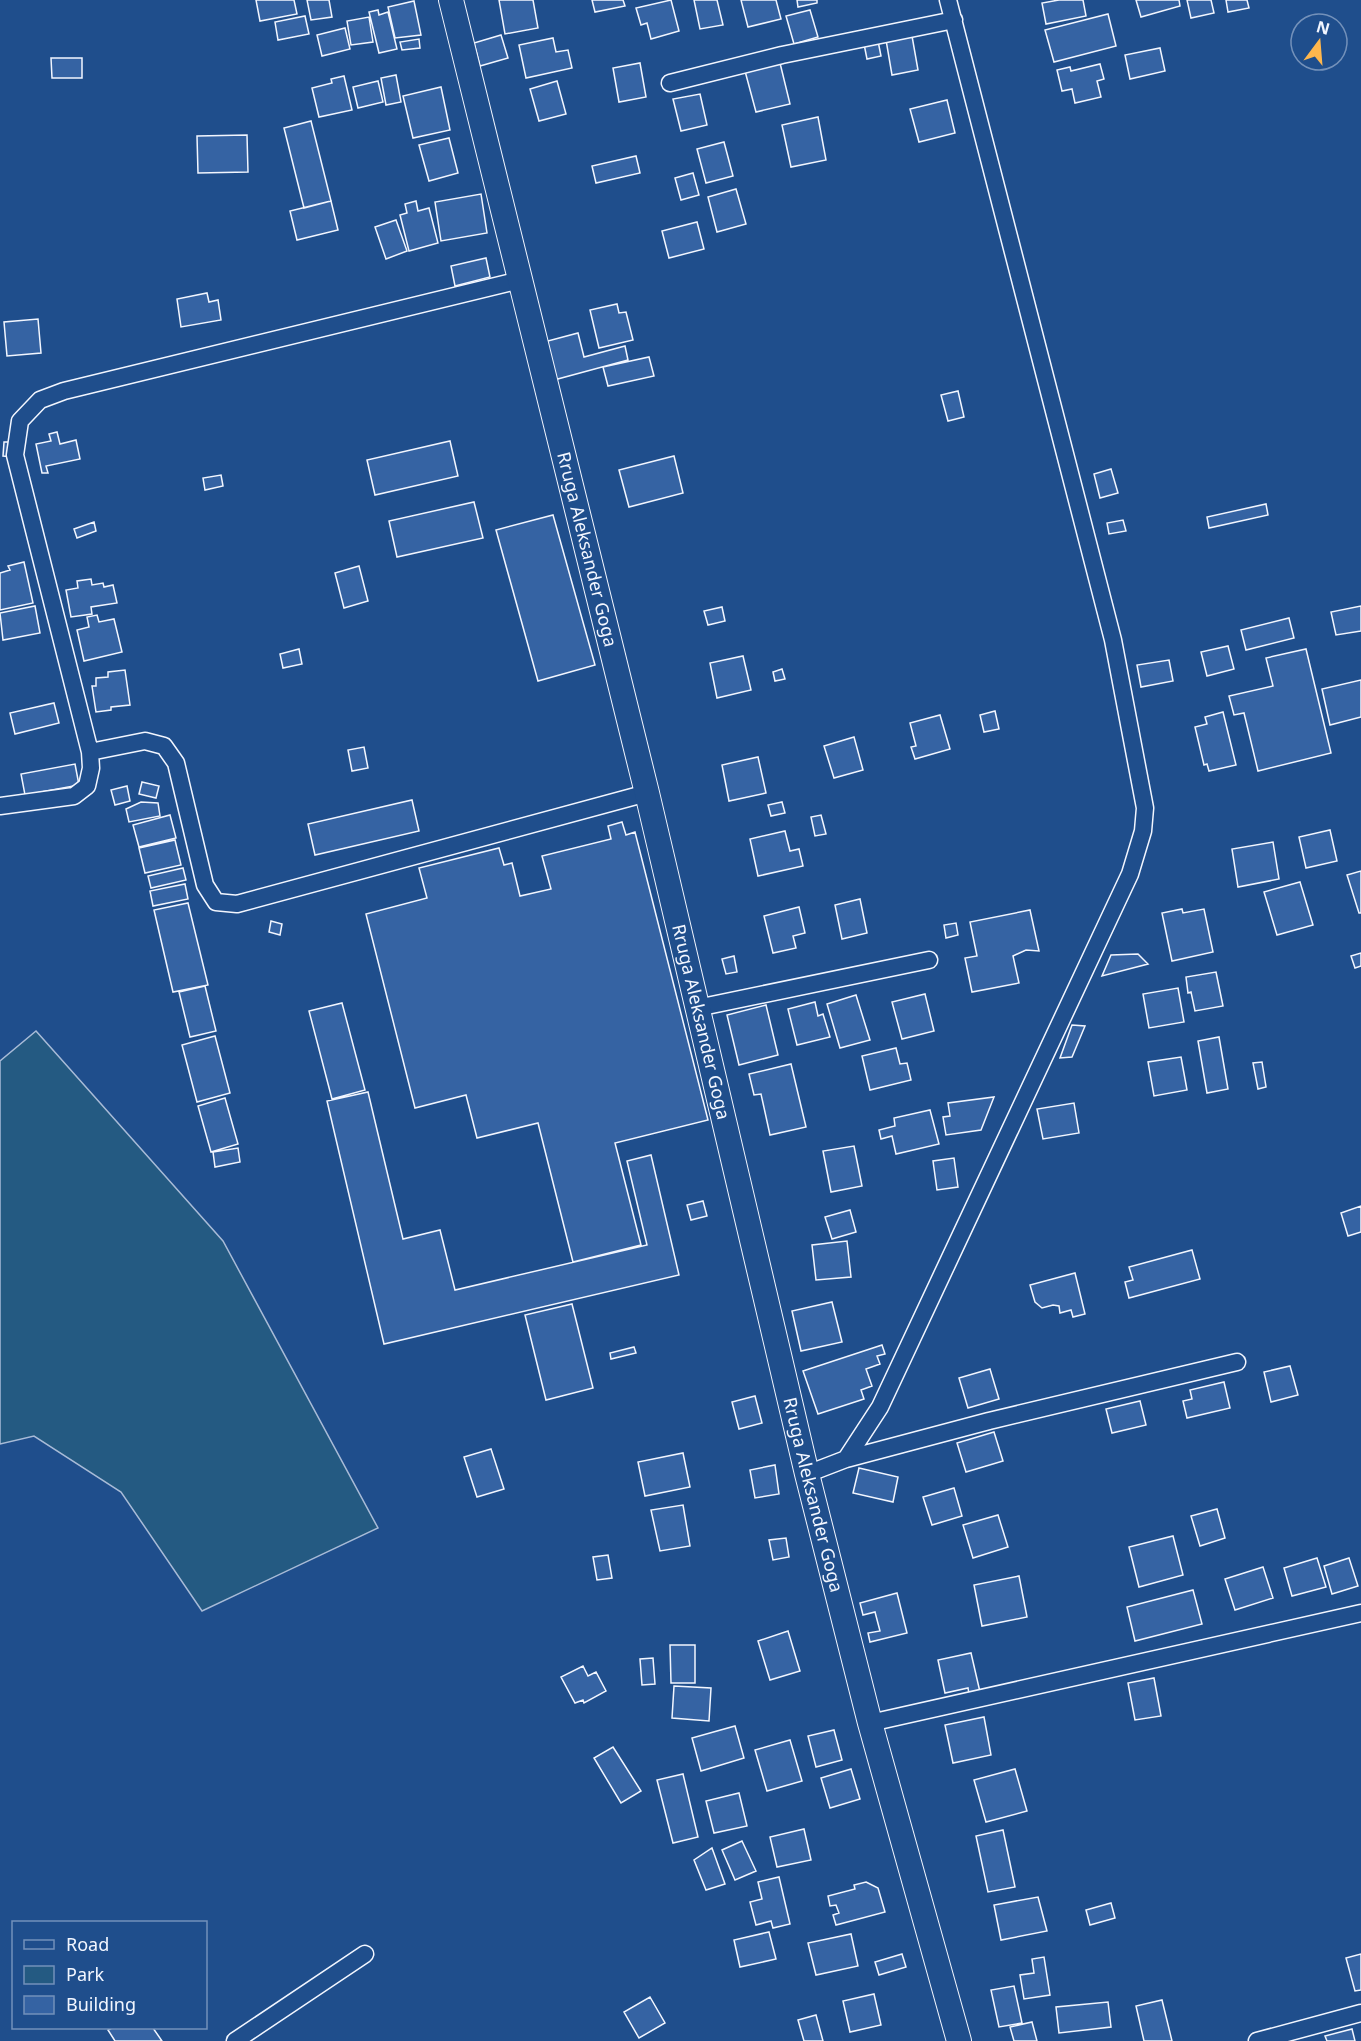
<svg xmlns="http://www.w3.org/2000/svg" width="1361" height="2041" viewBox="0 0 1361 2041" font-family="'Noto Sans',sans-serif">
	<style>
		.green { fill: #245a82; stroke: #a8bbd7; stroke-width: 1.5 }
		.building { fill: #3563a3; stroke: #f2f6ff; stroke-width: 1.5 }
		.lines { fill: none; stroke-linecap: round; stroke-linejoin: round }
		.minor-casing { stroke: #f2f6ff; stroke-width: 19 }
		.secondary-casing { stroke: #f2f6ff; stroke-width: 26 }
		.minor { stroke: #1f4e8c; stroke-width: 16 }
		.secondary { stroke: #1f4e8c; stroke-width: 24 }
		.labels { text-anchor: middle; stroke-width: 4.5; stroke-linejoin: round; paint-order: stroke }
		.street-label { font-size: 18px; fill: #f2f6ff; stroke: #1f4e8c }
	</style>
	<rect width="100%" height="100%" fill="#1f4e8c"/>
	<!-- green -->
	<path class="green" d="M36,1031L223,1241L378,1528L202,1611L121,1492L34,1436L0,1444V1061Z"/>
	<!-- building -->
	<path class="building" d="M256,0H294L297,14L260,21Z
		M307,0H329L332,17L311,20Z
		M499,0H533L538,28L505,34Z
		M592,0H623L625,6L595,12Z
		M671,0L679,31L651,39L647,23L641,25L636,8Z
		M694,0H717L723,25L700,29Z
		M741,0H776L781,19L748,27Z
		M797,0H817V3L798,7Z
		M1059,0H1083L1086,16L1046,24L1042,3Z
		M1136,0H1179L1180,6L1141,17Z
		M1187,0H1211L1214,13L1191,18Z
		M1226,0H1247L1249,8L1228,12Z
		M414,1L421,35L395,38L388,7Z
		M378,10L379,15L388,12L397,49L379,53L369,12Z
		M810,10L818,37L794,44L786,16Z
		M1108,14L1116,46L1054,62L1045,30Z
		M305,16L309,34L278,40L275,22Z
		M369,17L373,42L351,45L347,21Z
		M345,28L350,49L322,56L317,35Z
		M501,35L508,58L480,66L474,43Z
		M912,36L918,70L892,75L886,40Z
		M553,38L556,52L568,50L572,68L526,78L519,45Z
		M419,39L420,48L402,50L400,42Z
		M878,41L881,56L867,59L864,44Z
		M1160,48L1165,71L1130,79L1125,55Z
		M51,58H82V78H52Z
		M640,63L646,97L619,102L613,68Z
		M780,63L790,104L756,112L745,71Z
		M1100,64L1104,79L1097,81L1101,97L1075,103L1072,89L1062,91L1057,70L1070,67L1071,71Z
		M396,75L401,102L386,105L381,78Z
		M344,76L352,110L319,117L312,88L332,83L331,79Z
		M378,81L383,102L358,108L353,87Z
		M557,81L566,114L539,121L530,89Z
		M441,87L450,130L413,138L403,96Z
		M700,94L707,125L681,131L673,99Z
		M947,100L955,133L919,142L910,109Z
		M818,117L826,160L791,167L782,125Z
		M311,121L331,201L304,208L284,128Z
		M247,135L248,172L198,173L197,136Z
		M449,138L458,173L429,181L419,145Z
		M724,142L733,176L706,183L697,149Z
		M636,156L640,173L596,183L592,166Z
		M693,173L699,195L681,200L675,178Z
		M736,189L746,224L717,232L708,197Z
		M481,194L487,233L441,241L435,202Z
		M331,201L338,230L297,240L290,211Z
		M416,201L418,211L429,208L438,243L409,251L400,215L407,213L405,204Z
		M396,220L407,251L386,259L375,227Z
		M697,222L704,249L669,258L662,231Z
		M486,258L490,277L455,286L451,266Z
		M207,293L209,302L218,300L221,320L181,327L177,299Z
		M617,304L619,313L626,312L633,340L599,348L590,310Z
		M38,319L41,353L7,356L4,322Z
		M578,333L584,357L625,346L628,360L554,380L544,342Z
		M649,357L654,376L608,386L603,367Z
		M958,391L964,417L948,421L941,395Z
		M57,432L60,444L76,440L80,459L46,466L48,473H42L36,444L51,441L49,434Z
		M450,441L458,476L375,495L367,460Z
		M4,442H15V457L3,456Z
		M674,456L683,493L629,507L619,470Z
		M1111,469L1118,493L1100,498L1094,474Z
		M221,475L223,486L205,490L203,478Z
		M474,502L483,538L397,557L389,521Z
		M1266,504L1268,515L1209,528L1207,517Z
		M553,515L595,665L538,681L496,530Z
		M1123,520L1126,531L1109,534L1107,523Z
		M94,522L96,531L77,538L74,529Z
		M24,562L33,603L0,610V573L10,570L8,566Z
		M359,566L368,601L344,608L335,573Z
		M91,579L92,585L103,583L104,587L113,585L117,603L91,607L92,614L71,617L66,590L78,588L77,581Z
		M35,606L40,633L3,640L0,613Z
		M1361,606V631L1336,635L1331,612Z
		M722,607L725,621L708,625L704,611Z
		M97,615L99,622L114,619L122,652L84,661L77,630L89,627L87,617Z
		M1289,618L1294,638L1246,650L1241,630Z
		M1228,646L1234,669L1207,676L1201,652Z
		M299,649L302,664L283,668L280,654Z
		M1306,649L1331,753L1258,771L1244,713L1234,715L1229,696L1273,686L1266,658Z
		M743,656L751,690L717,698L710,663Z
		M1169,660L1173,681L1141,687L1137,665Z
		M782,669L785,679L775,681L773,672Z
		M125,670L130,705L111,707V710L96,712L92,686H96V678L108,677V672Z
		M1361,680V717L1330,725L1322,689Z
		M54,703L59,723L15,734L10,713Z
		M995,711L999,729L984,732L980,715Z
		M1223,712L1236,765L1209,771L1207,764L1204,765L1195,727L1207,724L1205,717Z
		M940,715L950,749L915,759L911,747L916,746L910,723Z
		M854,737L863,770L834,778L824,746Z
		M364,747L368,768L352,771L348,750Z
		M758,757L766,793L729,801L722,765Z
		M75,764L79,785L25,795L21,774Z
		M142,782L159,786L156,798L139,794Z
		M127,786L130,801L115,805L111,790Z
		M412,800L419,831L315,855L308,824Z
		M141,802L158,803L160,816L129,822L126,809Z
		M782,802L785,813L771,816L768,805Z
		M170,815L176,838L139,847L133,825Z
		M821,815L826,834L815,836L811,817Z
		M622,822L626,835L635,832L708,1120L615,1143L641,1245L573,1262L538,1123L477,1138L466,1095L415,1108L366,914L427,898L419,868L499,848L504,865L512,863L520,896L551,889L542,856L611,839L608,826Z
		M1330,830L1337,861L1306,868L1299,837Z
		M785,831L790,851L799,849L803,866L758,876L750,839Z
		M175,840L181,865L145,873L139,848Z
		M1273,842L1279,879L1238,887L1232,849Z
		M183,868L186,880L151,888L148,876Z
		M1361,871V913H1359L1347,875Z
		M1300,882L1313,925L1277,935L1264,892Z
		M185,884L188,899L153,906L150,891Z
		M860,899L867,933L842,939L835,905Z
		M188,903L208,985L173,992L154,910Z
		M799,907L805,933L793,936L796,948L773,953L764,916Z
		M1182,909L1183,913L1204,909L1213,952L1172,961L1162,913Z
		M1030,910L1039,951L1026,950L1013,956L1019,983L972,992L965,958L977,956L970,922Z
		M271,921L282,924L280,935L269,932Z
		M956,923L958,935L946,938L944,925Z
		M1361,953V966L1355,968L1351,956Z
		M1138,954L1148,964L1102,976L1111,955Z
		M734,956L737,972L726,974L722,959Z
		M1216,972L1223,1006L1195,1011L1191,992L1188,993L1186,977Z
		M205,986L216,1031L190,1037L179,992Z
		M1178,988L1184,1022L1149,1028L1143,994Z
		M925,994L934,1031L902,1039L892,1002Z
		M856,995L870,1040L840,1048L827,1004Z
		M815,1002L818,1016L823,1014L830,1037L797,1045L788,1009Z
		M342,1003L365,1090L332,1099L309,1011Z
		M766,1005L778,1055L739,1065L727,1015Z
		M1072,1025L1085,1026L1072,1057L1060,1058Z
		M215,1036L230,1093L197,1102L182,1045Z
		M1219,1037L1228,1089L1207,1093L1198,1041Z
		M896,1048L900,1064L907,1063L911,1080L870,1090L862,1056Z
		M1181,1057L1187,1090L1154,1096L1148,1062Z
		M1262,1062L1266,1087L1258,1089L1253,1063Z
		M791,1064L806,1127L770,1135L761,1094L754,1095L749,1074Z
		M368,1092L403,1239L440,1230L455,1290L647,1245L627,1161L651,1155L679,1275L384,1344L327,1101Z
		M994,1097L981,1130L946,1135L943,1117L950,1116L948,1103Z
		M225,1098L238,1144L211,1152L198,1106Z
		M1074,1103L1079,1133L1043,1139L1037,1109Z
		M930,1110L939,1144L896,1154L892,1136L881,1139L879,1130L895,1126L894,1118Z
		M854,1146L862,1186L831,1192L823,1151Z
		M238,1148L240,1162L215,1167L213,1152Z
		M954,1158L958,1187L937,1190L933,1161Z
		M703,1201L707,1216L691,1220L687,1205Z
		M1361,1206V1232L1348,1236L1341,1213Z
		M850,1210L856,1232L832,1239L825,1217Z
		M847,1241L851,1277L816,1280L812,1245Z
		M1192,1250L1200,1279L1129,1298L1125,1282L1133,1280L1129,1267Z
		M1075,1273L1085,1314L1073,1317L1071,1310L1060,1313L1059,1306L1053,1305L1042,1308L1035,1302L1030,1285Z
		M832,1302L842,1342L801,1351L792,1311Z
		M572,1304L593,1388L546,1400L525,1315Z
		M882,1345L885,1354L877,1356L880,1364L866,1369L872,1386L861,1390L864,1399L818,1414L803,1371Z
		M634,1347L636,1353L611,1359L610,1353Z
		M1290,1366L1298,1395L1271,1402L1264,1372Z
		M990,1369L999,1399L968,1408L959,1378Z
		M1224,1382L1230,1408L1187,1418L1183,1401L1192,1399L1190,1390Z
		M755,1396L762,1423L739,1429L732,1402Z
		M1140,1401L1146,1425L1112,1433L1106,1409Z
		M994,1432L1003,1461L966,1472L957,1443Z
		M491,1449L504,1489L477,1497L464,1457Z
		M683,1453L690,1487L645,1496L638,1462Z
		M775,1465L779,1494L755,1498L750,1470Z
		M859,1468L898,1477L893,1502L853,1493Z
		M954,1488L962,1516L932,1525L923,1497Z
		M683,1505L690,1546L660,1551L651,1510Z
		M1217,1509L1225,1538L1200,1546L1191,1516Z
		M998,1515L1008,1547L973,1558L963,1525Z
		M1173,1536L1183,1575L1139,1587L1129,1547Z
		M786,1538L789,1557L773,1560L769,1540Z
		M608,1555L612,1578L597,1580L593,1557Z
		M1317,1558L1326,1587L1292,1596L1284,1568Z
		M1349,1558L1358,1586L1332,1594L1324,1566Z
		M1263,1567L1273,1598L1235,1610L1225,1579Z
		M1019,1576L1027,1617L982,1626L974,1585Z
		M1193,1590L1202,1624L1135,1641L1127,1607Z
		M897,1593L907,1633L870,1642L868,1633L880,1631L875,1612L863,1615L860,1603Z
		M788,1631L800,1671L770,1680L758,1641Z
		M670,1645H695V1683H671Z
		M971,1653L980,1692L969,1694L968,1688L945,1693L938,1660Z
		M653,1658L655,1684L642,1685L640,1659Z
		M583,1666L588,1676L596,1672L606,1691L584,1703L583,1700L575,1703L561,1677Z
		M1154,1678L1161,1716L1135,1720L1128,1683Z
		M674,1686L711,1688L709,1721L672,1718Z
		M984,1717L991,1755L953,1763L945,1725Z
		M735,1726L744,1758L701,1771L692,1738Z
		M834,1730L842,1760L816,1767L808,1736Z
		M790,1740L802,1781L767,1791L755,1750Z
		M613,1747L641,1791L621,1803L594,1758Z
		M851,1769L860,1799L830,1808L821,1778Z
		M1015,1769L1027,1811L986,1822L974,1780Z
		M683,1774L698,1837L673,1843L657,1780Z
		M739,1793L747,1826L714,1833L706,1801Z
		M804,1829L811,1860L777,1867L770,1837Z
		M1003,1830L1015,1887L988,1892L976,1836Z
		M742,1841L756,1871L735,1880L722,1850Z
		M712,1848L725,1884L706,1890L694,1860Z
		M779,1877L790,1924L773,1928L771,1921L756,1925L750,1902L762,1899L758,1882Z
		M866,1882L878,1888L885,1912L836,1925L833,1915L839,1913L836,1905L830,1906L828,1896L855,1889L854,1885Z
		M1038,1897L1047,1931L1001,1940L994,1905Z
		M1111,1903L1115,1918L1090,1925L1086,1910Z
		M769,1932L776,1959L740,1967L734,1940Z
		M851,1934L858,1966L816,1975L808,1943Z
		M902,1954L906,1967L879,1975L875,1962Z
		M1361,1954V1990L1355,1991L1346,1958Z
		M1044,1957L1050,1995L1024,1999L1020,1975L1034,1973L1032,1959Z
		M1014,1986L1022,2023L999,2027L991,1990Z
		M874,1994L881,2025L850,2032L843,2001Z
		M650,1997L665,2023L639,2038L624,2012Z
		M1162,2000L1172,2041H1144L1136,2006Z
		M1108,2002L1111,2027L1059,2033L1056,2007Z
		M816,2015L823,2041H804L798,2020Z
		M1032,2022L1037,2041H1014L1010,2027Z
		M112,2028H153L162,2041H115L108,2030Z
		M1352,2029L1355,2041H1327L1325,2036Z"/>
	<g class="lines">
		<!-- minor casing -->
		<g class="minor-casing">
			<path id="minor" d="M670,83L782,55L954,20
				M90,752L145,741L164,746L176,763L205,885L216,902L237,904L647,793
				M0,806L74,796L87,786L91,768L90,752L15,455L20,421L40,400L64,391L520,280
				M697,1008L929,960
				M846,1459L989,1421L1237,1362
				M807,1474L846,1459L880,1407L1130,874L1143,831L1145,808L1113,640L948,0
				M870,1723L1361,1613
				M235,2041L365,1954
				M1257,2041L1361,2013"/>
		</g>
		<!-- secondary casing -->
		<g class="secondary-casing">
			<g id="secondary">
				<path id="s1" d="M451,0L647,793L807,1474L870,1723L959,2041"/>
			</g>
		</g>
		<!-- minor -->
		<use href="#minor" class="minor"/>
		<!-- secondary -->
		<use href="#secondary" class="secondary"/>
	</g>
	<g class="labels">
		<!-- street labels -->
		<g class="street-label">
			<text dy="6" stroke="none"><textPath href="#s1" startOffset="566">Rruga Aleksander Goga</textPath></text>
			<text dy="6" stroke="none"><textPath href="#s1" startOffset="1052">Rruga Aleksander Goga</textPath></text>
			<text dy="6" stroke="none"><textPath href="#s1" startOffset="1538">Rruga Aleksander Goga</textPath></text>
		</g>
	</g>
	<!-- legend -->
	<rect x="12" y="1921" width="195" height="108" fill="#1f4e8c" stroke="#7391ba" stroke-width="1.5"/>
	<rect x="24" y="1940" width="30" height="9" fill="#1f4e8c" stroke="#7391ba" stroke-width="1.5"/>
	<text x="66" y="1951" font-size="18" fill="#f2f6ff">Road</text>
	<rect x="24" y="1966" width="30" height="18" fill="#245a82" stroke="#7391ba" stroke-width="1.5"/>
	<text x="66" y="1981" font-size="18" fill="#f2f6ff">Park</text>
	<rect x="24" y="1996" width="30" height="18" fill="#3563a3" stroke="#7391ba" stroke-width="1.5"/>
	<text x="66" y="2011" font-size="18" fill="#f2f6ff">Building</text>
	<!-- north arrow -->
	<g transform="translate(1319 42) rotate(16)"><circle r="28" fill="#1f4e8c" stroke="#7391ba" stroke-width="1.5"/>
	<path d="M0-4.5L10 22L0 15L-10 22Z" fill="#ffb74d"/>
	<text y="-9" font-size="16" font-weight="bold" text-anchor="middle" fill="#f2f6ff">N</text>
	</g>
</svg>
